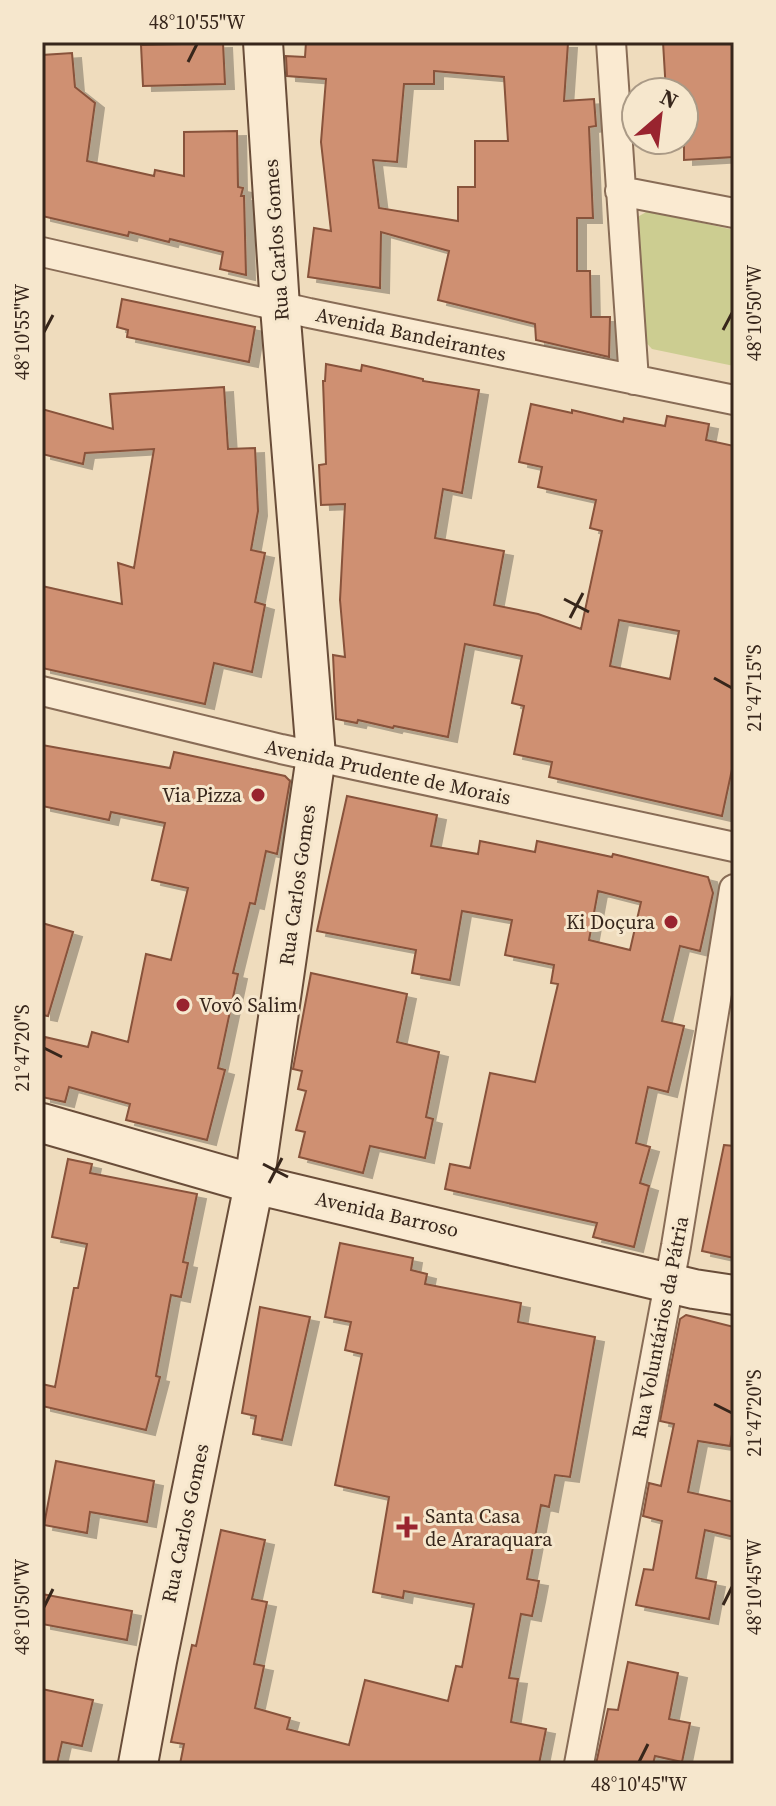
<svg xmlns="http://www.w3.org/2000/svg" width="776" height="1806" viewBox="0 0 776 1806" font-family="'Source Serif 4',serif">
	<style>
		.green { fill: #cccd91 }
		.building { fill: #cf9072; stroke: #88523b; stroke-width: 2; fill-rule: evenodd; filter: url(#shadow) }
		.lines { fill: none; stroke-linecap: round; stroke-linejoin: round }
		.street-casing { stroke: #886c56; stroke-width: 32 }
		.secondary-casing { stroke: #694d39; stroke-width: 42 }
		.street { stroke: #faead1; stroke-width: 28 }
		.secondary { stroke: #faead1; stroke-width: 38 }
		.ticks { fill: none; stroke: #37261b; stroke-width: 3 }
		.poi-dot { fill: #99242f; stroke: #f6e7cd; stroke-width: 3 }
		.labels { text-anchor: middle; stroke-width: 6; stroke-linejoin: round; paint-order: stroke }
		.street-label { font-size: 20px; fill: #37261b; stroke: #f6e7cd }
		.poi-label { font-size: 20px; fill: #37261b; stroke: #f6e7cd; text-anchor: end }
		.neatline { fill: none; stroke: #37261b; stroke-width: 3 }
		.ticks-label { font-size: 20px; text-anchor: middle; fill: #37261b }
	</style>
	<defs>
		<filter id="shadow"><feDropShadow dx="9" dy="5" stdDeviation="0" flood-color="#0004"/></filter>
	</defs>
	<rect width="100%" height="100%" fill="#efdcbd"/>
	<!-- green -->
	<path class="green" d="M648,211L734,230V366L652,349L642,338L634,219Z"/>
	<!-- building -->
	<path class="building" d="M306,42L568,43L564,101L594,99L596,126L589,127L593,218H577V271H590L591,317H610L609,357L536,340L535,324L438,300L449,251L381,232L380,288L308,277L314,228L331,231L321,142L326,79L287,76L286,56L305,57ZM434,71L504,77L508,141H475V187H458V221L379,208L373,160L397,162L404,84H434Z
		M663,42H734V157L684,160V92H666Z
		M223,43L225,84L143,86L141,45Z
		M72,53L75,87L95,103L87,161L154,176L155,170L184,176V132L237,131L238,187L243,188L241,196H244L246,275L220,269L223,252L170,239L169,242L129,232L128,236L42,216V55Z
		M122,299L255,327L249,362L127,337L128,330L117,327Z
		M326,364L361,371L362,365L423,379V381L479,390L462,493L443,489L435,538L504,551L494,605L538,614L581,629L602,531L590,528L596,500L538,487L542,467L519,462L531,404L572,413V410L623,422L624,418L665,426L667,416L709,424L706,440L734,446V760L722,816L549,777L552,762L514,754L524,706L512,703L522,656L465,644L448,737L394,726L393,728L358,720L357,723L336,719L333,655L345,657L340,600L345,504L321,505L319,465L326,464L323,381H325ZM619,620L679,631L670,679L610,666Z
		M224,387L228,449L255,448L258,511L251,550L265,553L255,602L265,605L252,672L214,663L205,704L42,668V586L122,604L118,563L134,568L154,449L85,453L83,464L42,454V409L113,429L110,394Z
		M42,745L170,768L174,752L285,776L290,781L277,854L266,851L255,904L250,903L233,973L238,974L218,1068L225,1070L207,1140L126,1120L130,1104L69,1087L65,1102L42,1097V1049L45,1037L88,1047L92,1032L128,1042L146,954L171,960L188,888L152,880L165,823L111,812L109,820L42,806Z
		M347,796L437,815L431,846L478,854L480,841L535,852L537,841L612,857L613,854L708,877L713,893L700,951L680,946L662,1021L684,1026L668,1092L648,1087L636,1143L650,1147L640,1183L649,1186L634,1247L593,1237L597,1223L445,1189L450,1164L470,1168L490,1073L535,1082L558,984L551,983L554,965L505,955L512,920L462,911L450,980L412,973L416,950L317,931ZM598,891L641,902L630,950L589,940Z
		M42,923L73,932L48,1016L42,1015Z
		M311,973L407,994L397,1042L439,1052L426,1117L433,1119L425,1158L370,1146L363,1173L299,1157L305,1132L296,1130L306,1091L298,1089L302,1071L293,1069Z
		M724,1145L734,1146V1258L702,1251Z
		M68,1159L92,1164L90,1173L197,1194L183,1262L188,1263L181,1297L171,1295L156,1376L160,1377L146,1430L42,1406V1384L55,1387L74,1288H78L87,1244L52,1237Z
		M340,1243L413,1258L411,1270L427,1274L425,1284L521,1303L518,1322L595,1337L570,1477L555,1475L549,1507L541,1505L527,1579L539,1581L536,1597L532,1616L521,1614L509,1678L518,1679L511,1722L546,1729L539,1764H180L184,1744L171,1742L192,1645L196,1646L221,1530L265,1540L252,1599L267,1602L254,1664L264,1666L255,1708L290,1718L287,1729L349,1745L365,1680L448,1701L456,1666L462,1667L474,1604L404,1591L403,1598L373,1592L389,1497L335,1485L362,1354L345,1350L351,1322L325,1317Z
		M260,1307L310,1317L282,1440L253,1434L256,1416L242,1413Z
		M686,1315L734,1327V1423L730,1446L698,1441L688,1492L734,1502V1537L705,1530L696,1578L716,1582L709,1619L636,1605L644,1569L653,1570L662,1521L643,1516L649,1483L661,1486L674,1424L660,1421L680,1319Z
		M56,1461L154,1481L147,1522L90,1512L87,1533L44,1525Z
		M42,1594L132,1611L127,1640L42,1624Z
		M628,1662L678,1673L669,1719L690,1723L682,1762L655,1756L653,1764H596L608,1709L618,1710Z
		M42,1689L93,1700L82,1746L62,1742L57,1764H42Z"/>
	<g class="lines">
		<!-- street casing -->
		<g class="street-casing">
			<path id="street" d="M611,42L634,380
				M620,191L734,213
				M42,252L309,313L734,400
				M42,691L281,749L734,847
				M579,1764L676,1246L734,889"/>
		</g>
		<!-- secondary casing -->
		<g class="secondary-casing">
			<path id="secondary" d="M42,1123L254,1184L694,1289L734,1295
				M138,1764L157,1661L254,1184L316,756L280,307L263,42"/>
		</g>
		<!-- street -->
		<use href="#street" class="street"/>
		<!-- secondary -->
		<use href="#secondary" class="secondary"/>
	</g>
	<!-- ticks -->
	<path class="ticks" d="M188,62L197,44M723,330L732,313M44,332L53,315M564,599L589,612M570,618L583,593M714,678L732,688M44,1048L62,1057M263,1164L288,1177M269,1183L282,1158M714,1404L732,1413M723,1605L732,1587M44,1607L53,1589M639,1762L648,1744"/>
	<!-- markers -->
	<g class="poi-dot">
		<circle cx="258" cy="795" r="8"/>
		<circle cx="671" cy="922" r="8"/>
		<circle cx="183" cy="1005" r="8"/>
		<path d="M403 1515h8v8h8v8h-8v8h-8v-8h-8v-8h8z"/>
	</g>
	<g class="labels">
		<!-- street labels -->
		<g class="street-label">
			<text transform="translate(276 240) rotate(-94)" y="7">Rua Carlos Gomes</text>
			<text transform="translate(411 334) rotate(12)" y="7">Avenida Bandeirantes</text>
			<text transform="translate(388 772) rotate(12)" y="7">Avenida Prudente de Morais</text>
			<text transform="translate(297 885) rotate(-82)" y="7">Rua Carlos Gomes</text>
			<text transform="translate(387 1214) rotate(13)" y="7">Avenida Barroso</text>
			<text transform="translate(660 1327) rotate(-79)" y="7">Rua Voluntários da Pátria</text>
			<text transform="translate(185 1523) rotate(-78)" y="7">Rua Carlos Gomes</text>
		</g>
		<!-- poi labels -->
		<g class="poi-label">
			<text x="242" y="802">Via Pizza</text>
			<text x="655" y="929">Ki Doçura</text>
			<text x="199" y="1012" text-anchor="start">Vovô Salim</text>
			<text x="425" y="1523" text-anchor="start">Santa Casa<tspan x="425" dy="23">de Araraquara</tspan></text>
		</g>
	</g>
	<!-- border -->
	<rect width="776" height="1806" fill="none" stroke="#f6e7cd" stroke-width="88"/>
	<!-- north arrow -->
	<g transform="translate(660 116) rotate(28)"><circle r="38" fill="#f6e7cd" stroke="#aa9a86" stroke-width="2"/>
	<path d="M0-6L14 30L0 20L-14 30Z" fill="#99242f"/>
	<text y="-12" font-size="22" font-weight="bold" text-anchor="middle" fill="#37261b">N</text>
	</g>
	<rect x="44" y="44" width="688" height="1718" class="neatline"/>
	<g class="ticks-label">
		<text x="197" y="29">48°10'55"W</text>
		<text transform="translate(754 313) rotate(-90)" y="7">48°10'50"W</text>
		<text transform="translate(22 332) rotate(-90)" y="7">48°10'55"W</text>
		<text transform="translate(754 688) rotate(-90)" y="7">21°47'15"S</text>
		<text transform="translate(22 1048) rotate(-90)" y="7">21°47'20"S</text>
		<text transform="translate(754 1413) rotate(-90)" y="7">21°47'20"S</text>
		<text transform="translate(754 1587) rotate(-90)" y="7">48°10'45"W</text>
		<text transform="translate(22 1607) rotate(-90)" y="7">48°10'50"W</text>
		<text x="639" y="1791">48°10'45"W</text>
	</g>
</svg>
